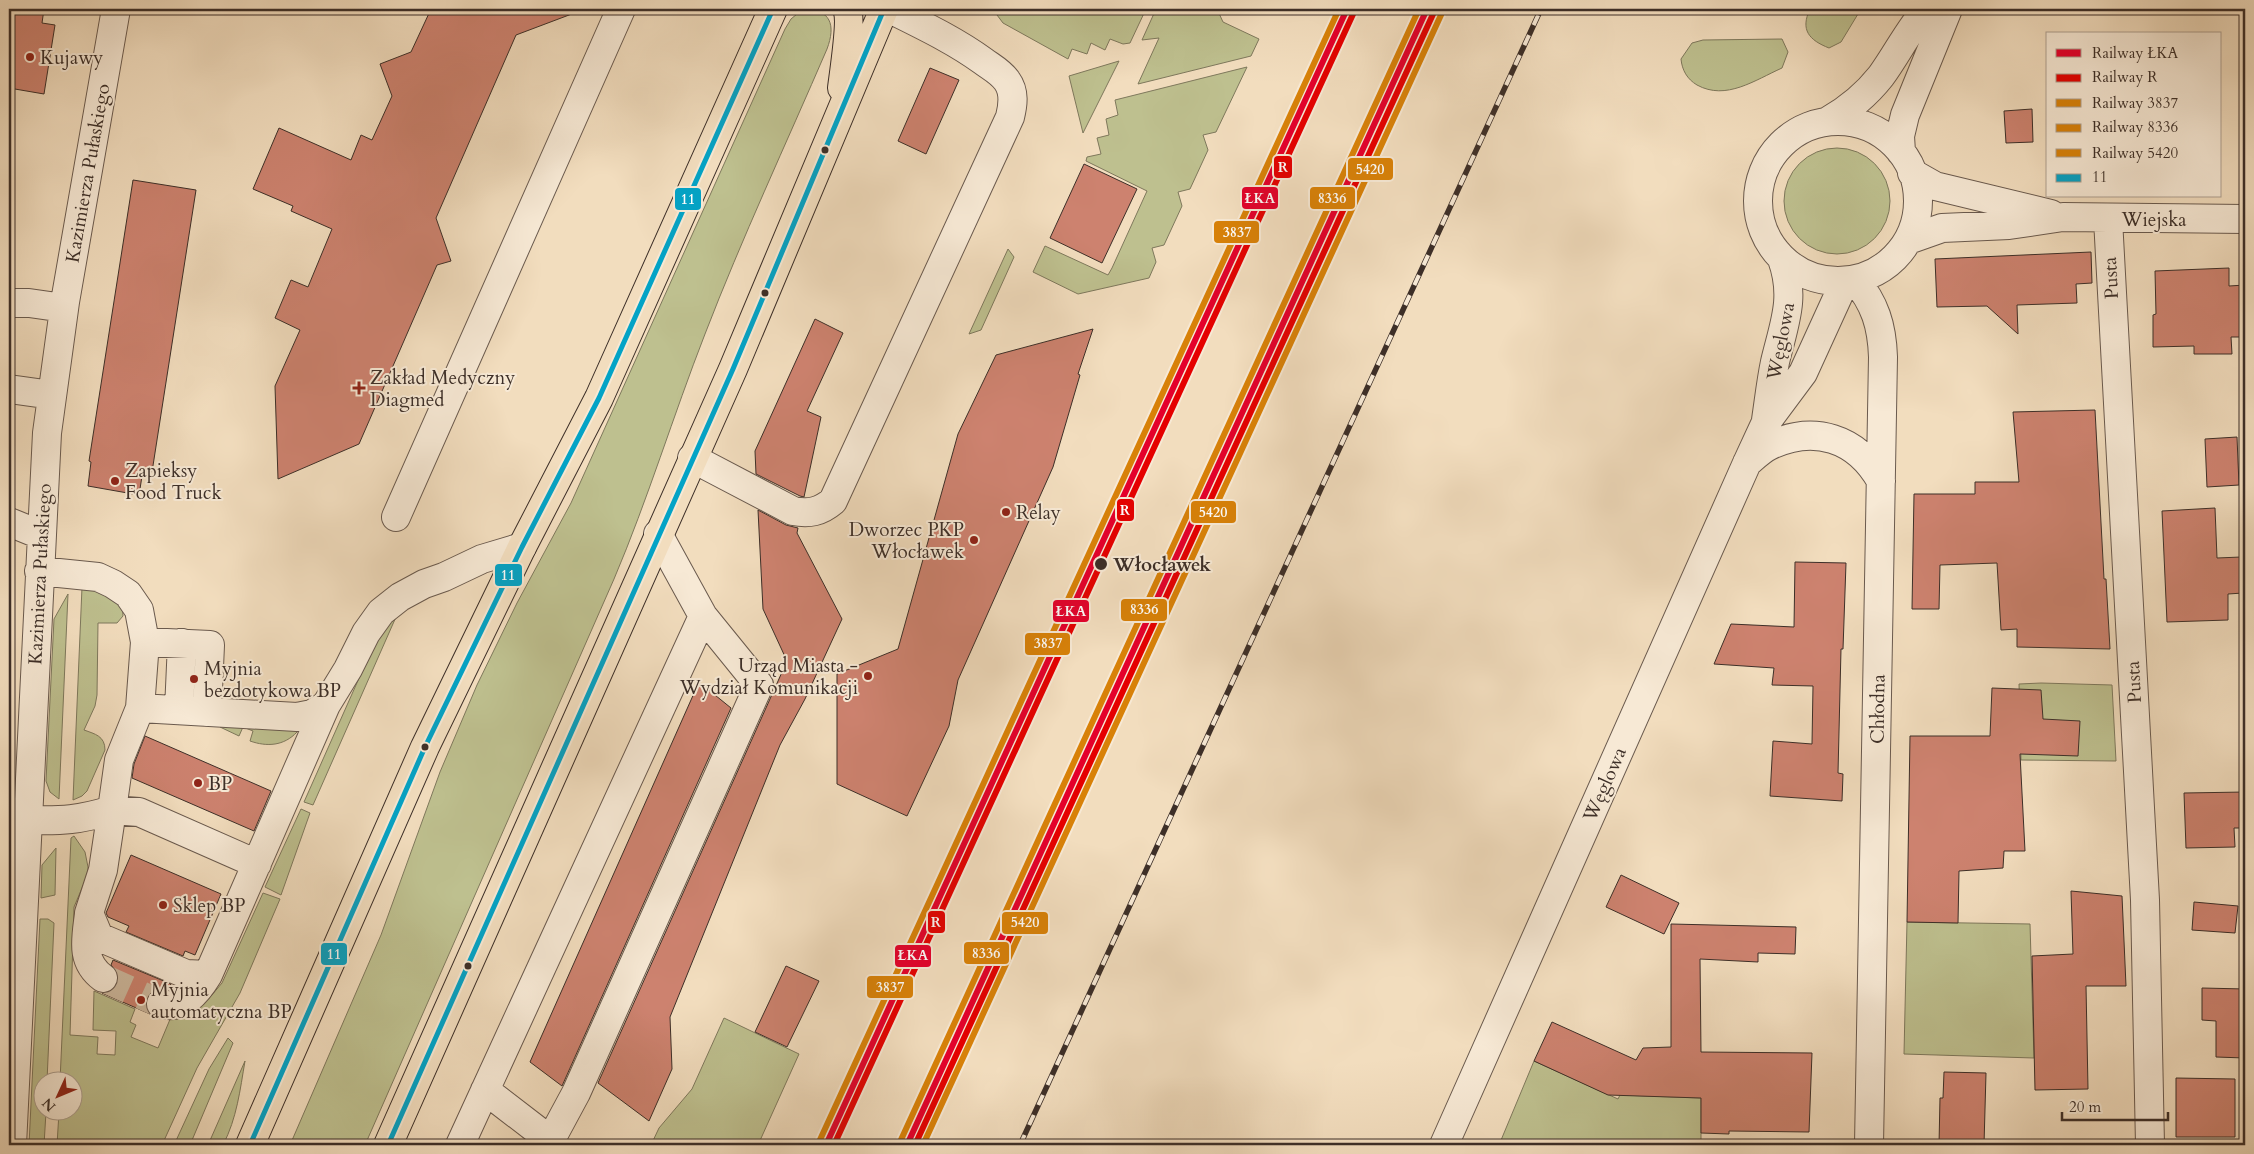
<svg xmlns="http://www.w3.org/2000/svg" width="2254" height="1154" viewBox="0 0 2254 1154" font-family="Cardo,serif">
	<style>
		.green { fill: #bec08f; stroke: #7e785c }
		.building { fill: #cd826f; stroke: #3d2f28 }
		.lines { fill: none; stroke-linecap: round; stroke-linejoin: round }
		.minor-tunnel { stroke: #cebaa0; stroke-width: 28; stroke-dasharray: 28 14; stroke-linecap: butt }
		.minor-casing { stroke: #6a5a4e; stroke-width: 30 }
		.major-casing { stroke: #3d2f28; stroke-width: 30 }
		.minor { stroke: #f7e9d5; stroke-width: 28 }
		.major { stroke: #f2ddbe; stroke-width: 28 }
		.rail-casing { stroke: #3d2f28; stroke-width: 5.5 }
		.rail { stroke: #f7e9d5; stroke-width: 4; stroke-dasharray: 11; stroke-linecap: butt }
		.bus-1-casing { stroke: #f7e9d5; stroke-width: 9 }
		.bus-1 { stroke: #03a3c6; stroke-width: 5 }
		.rail-1-casing { stroke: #f7e9d5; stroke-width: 10 }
		.rail-2-casing { stroke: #f7e9d5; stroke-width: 10 }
		.rail-3-casing { stroke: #f7e9d5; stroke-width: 10 }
		.rail-4-casing { stroke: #f7e9d5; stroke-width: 10 }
		.rail-5-casing { stroke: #f7e9d5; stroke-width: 10 }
		.rail-1 { stroke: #e4002b; stroke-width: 6 }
		.rail-2 { stroke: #e50000; stroke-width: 6 }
		.rail-3 { stroke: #d88108; stroke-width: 6 }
		.rail-4 { stroke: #d88108; stroke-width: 6 }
		.rail-5 { stroke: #d88108; stroke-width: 6 }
		.poi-dot { fill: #8f2418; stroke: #f7e9d5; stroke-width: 2 }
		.bus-dot { fill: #3d2f28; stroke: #f7e9d5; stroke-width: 2 }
		.labels { text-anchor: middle; stroke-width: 4; stroke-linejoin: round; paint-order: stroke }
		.poi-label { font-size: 19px; fill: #3d2f28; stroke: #f7e9d5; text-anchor: start }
		.street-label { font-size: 19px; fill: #3d2f28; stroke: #f7e9d5 }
		.stop-label { font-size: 19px; font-weight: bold; fill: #3d2f28; stroke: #f7e9d5; text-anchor: start }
		.line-badge { stroke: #f7e9d5; stroke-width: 2 }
		.badge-label { font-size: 14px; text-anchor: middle; font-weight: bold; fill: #fff }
	</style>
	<rect width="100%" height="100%" fill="#f2ddbe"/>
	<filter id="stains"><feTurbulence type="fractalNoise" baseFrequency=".004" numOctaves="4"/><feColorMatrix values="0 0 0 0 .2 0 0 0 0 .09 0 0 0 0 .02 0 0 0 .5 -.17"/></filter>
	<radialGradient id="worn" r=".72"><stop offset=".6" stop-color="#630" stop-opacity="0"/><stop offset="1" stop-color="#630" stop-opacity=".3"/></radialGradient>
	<!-- green -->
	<path class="green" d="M803,9C831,9 836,25 827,49C786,144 742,238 705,334C673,416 648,499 614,579L365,1145H290L381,935L440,772L477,685L517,603L571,503L785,29L791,19Z
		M997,9H1146L1130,43L1123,44L1110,39L1105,50L1091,43L1087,54L1072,49L1068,59L1003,23L997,15Z
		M1156,9H1217L1223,22L1259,39L1251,56L1138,84L1159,38L1142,40Z
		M1810,9H1861L1841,42L1829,48C1809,40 1800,30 1810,9Z
		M1782,39L1788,52L1782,68C1755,80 1726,101 1697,85C1687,79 1682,70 1681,59L1692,43L1703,40Z
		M1119,61L1083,133L1069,76Z
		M1247,67L1216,132L1203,135L1208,150L1190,189L1178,192L1182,206L1164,245L1152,248L1156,262L1149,278L1078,294L1033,272L1045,246L1108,275L1112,268L1147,191L1086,161L1087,157L1101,154L1097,138L1109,135L1106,119L1118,115L1115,100Z
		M1784 201a53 53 0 1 1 106 0a53 53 0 1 1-106 0Z
		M1008,249L1014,257L981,330L969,334Z
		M82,587C99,590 123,593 123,616L117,623H98L97,695L95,706L84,730C95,734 105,736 105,750L87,791L82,796L73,800Z
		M68,594L59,799L50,792L46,781L54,619Z
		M396,617L313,805L304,802L376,640L384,628Z
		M2041,683L2112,685L2116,761L2021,760L2019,684Z
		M221,722L290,725L296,728L297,732C284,746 267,747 250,741L253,731L243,727L239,736L220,727Z
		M301,809L310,813L281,895L265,887Z
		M74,836L85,852L88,867V874L74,907L70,1035L98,1037L97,1054L115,1055L116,1031L93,1030L94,991L135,1009L130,1022L136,1025L131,1037L158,1048L171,1017L184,1014L211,996L222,983L263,893L280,899L240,993L197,1068L162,1145H57L59,1112H72V1082L60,1081L71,838Z
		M56,848L55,895L41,898L42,865Z
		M40,919H48L54,923L47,1081L42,1082V1112H46L44,1145H29Z
		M1907,922L2030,924L2034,1058L1904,1054Z
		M724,1018L799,1054L758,1145H651L659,1128L692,1089Z
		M228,1038L233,1043L190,1145H174L209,1069Z
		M245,1061C240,1090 237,1118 223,1145H208Z
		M1534,1061L1618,1099L1620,1095L1701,1098V1145H1499Z"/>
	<!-- building -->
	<path class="building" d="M9,9H44L42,23L55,25L44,94L9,88Z
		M431,9H577V12L516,35L436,218L451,261L437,265L359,444L278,479L275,386L300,330L275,318L291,280L308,287L332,229L291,211L293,206L253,189L279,128L351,160L361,135L372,140L392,96L380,64L411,52Z
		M930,68L959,80L926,154L898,141Z
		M2032,109L2033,142L2006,143L2004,111Z
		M1084,164L1137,189L1102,263L1050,238Z
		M133,180L196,190L152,472L143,470L139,495L88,486L91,462L89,461Z
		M2091,252L2092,283L2076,284L2077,303L2017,305L2018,334L1987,306L1937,307L1935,259Z
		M2229,268V286L2245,285V337H2231L2232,354H2194V346L2153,347V315L2156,314L2155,271Z
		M815,319L843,333L807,411L821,417L804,497L800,496L756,474L755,451Z
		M1093,329L1078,374L1080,375L1053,467L958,680L949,726L907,816L837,784V674L898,649L958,434L996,355Z
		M2095,410L2104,579H2106L2110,649L2017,647V629L2001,630L1997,563L1940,565L1939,609H1912L1914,494H1975V482H2019L2013,412Z
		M2237,437L2239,485L2207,487L2205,439Z
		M2215,508L2217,558L2241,557L2243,593L2228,594V620L2167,622L2162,511Z
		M758,510L786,525L798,528L797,533L842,619L805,699L780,745L670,1017L672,1069L649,1121L598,1083L787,661L763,609Z
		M1795,562L1846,563L1843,649H1841L1838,773L1843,774L1842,801L1770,796L1773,741L1812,744L1813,686L1772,685L1774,668L1714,664L1731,624L1794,627Z
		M699,682L731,708L562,1086L530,1062Z
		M1992,688L2041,690L2043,719L2080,721L2078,756L2020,754L2025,851H2004L2003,868L1959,871L1958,923L1907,922L1910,736H1990Z
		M145,736L271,791L254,831L132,778L134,764Z
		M2245,792V828H2234L2235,847L2186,848L2184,793Z
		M131,855L221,894L195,955L185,951L183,956L126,932L129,926L108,917L106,913Z
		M1621,875L1679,903L1664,934L1606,907Z
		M2071,891L2122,896L2126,986H2086L2088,1089L2035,1090L2032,956L2073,954Z
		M2194,902L2238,906L2235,933L2192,930Z
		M1671,924L1796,927L1795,954L1758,953V962L1700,959L1701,1052L1812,1053L1809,1132L1729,1131V1134L1701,1133V1098L1608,1095L1534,1061L1552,1022L1636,1060L1643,1048L1671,1047Z
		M113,960L171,984L168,989H156L149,995L146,1002L150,1014L102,993L114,989L118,982V973L111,965Z
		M786,966L819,981L787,1047L755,1032Z
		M2202,988L2245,989V1058L2216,1057V1021L2202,1020Z
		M1944,1072L1986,1073L1984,1145H1939L1940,1098H1943Z
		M2176,1078L2235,1079V1137H2176Z"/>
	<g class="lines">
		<!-- minor-tunnel -->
		<path class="minor-tunnel" d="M103,978L161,1004"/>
		<!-- minor casing -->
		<g class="minor-casing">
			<path id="minor" d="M1758 201a80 80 0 1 1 160 0a80 80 0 1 1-160 0Z
				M1828,121C1849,109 1866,95 1881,76C1897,54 1909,29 1927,9
				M1901,152L1900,136L1905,115L1948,9
				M1912,173L1935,186L2051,214
				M2108,219L2145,900L2150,1145
				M1908,240L1942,228L2009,225L2063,217L2245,219
				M1855,280C1875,303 1882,326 1883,357L1869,1145
				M9,303H29L64,308
				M9,389L52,395
				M1766,420C1769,400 1771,381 1775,362C1784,324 1796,298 1782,259
				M692,458L793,511C809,514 820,512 833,501L1010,117C1013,105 1015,92 1007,81C1001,72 991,67 983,61C954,40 922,25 890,9
				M1747,463C1754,457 1761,450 1769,446C1814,424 1857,438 1881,481
				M396,517L621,9
				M9,522L41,535
				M145,642L210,645L207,712
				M140,708L297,717L312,714L326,705
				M179,710L182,643
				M28,820C63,821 79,820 112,810L119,760L140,708L145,642L139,610L128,594L113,584L98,577L39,571
				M257,864L139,812L112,810L103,870L89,913L99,937L186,974L208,975L326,705L348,669L366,633L381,612L400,597L424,584L444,577L482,559L522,547
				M89,914C86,939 80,961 103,978
				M161,1004C183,1010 197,993 208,975
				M485,1090L550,1140
				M12,1145L47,433L65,302L116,9
				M460,1145L703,616
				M548,1145L576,1093L759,685L703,616L658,534
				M1444,1145L1747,463L1765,424L1803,373L1845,281"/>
		</g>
		<!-- major casing -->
		<g class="major-casing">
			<path id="major" d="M842,88C844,72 852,20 847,9
				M250,1145L425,747L522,547L599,398L773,9
				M388,1145L733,369L884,9"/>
		</g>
		<!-- minor -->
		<use href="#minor" class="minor"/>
		<!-- major -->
		<use href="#major" class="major"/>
		<!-- rail casing -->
		<g class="rail-casing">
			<path id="rail" d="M1020,1145L1541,9"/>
		</g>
		<!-- rail -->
		<use href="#rail" class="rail"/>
		<!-- bus-1 casing -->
		<g class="bus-1-casing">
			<path id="bus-1" d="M250,1145L425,747L522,547L599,398L773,9
				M388,1145L733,369L884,9"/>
		</g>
		<!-- bus-1 -->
		<use href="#bus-1" class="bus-1"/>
		<!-- rail-1 casing -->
		<g class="rail-1-casing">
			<path id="rail-1" d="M826,1145L1347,9
				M907,1145L1427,9"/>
		</g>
		<!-- rail-2 casing -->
		<g class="rail-2-casing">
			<path id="rail-2" d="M834,1145L1354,12
				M915,1145L1434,12"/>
		</g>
		<!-- rail-3 casing -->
		<g class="rail-3-casing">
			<path id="rail-3" d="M819,1142L1339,9"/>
		</g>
		<!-- rail-4 casing -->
		<g class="rail-4-casing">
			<path id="rail-4" d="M900,1142L1419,9"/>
		</g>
		<!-- rail-5 casing -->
		<g class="rail-5-casing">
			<path id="rail-5" d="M923,1145L1441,15"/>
		</g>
		<!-- rail-1 -->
		<use href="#rail-1" class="rail-1"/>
		<!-- rail-2 -->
		<use href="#rail-2" class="rail-2"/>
		<!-- rail-3 -->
		<use href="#rail-3" class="rail-3"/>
		<!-- rail-4 -->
		<use href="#rail-4" class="rail-4"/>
		<!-- rail-5 -->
		<use href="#rail-5" class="rail-5"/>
	</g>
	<!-- markers -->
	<g class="poi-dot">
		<circle cx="30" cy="57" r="5"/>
		<path d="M356.5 380.5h5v5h5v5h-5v5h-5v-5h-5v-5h5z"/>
		<circle cx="115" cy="481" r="5"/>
		<circle cx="1006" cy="512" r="5"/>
		<circle cx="974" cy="540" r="5"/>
		<circle cx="868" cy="676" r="5"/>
		<circle cx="194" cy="679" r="5"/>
		<circle cx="198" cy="783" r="5"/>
		<circle cx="163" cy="905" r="5"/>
		<circle cx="141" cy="1000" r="5"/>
	</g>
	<g class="bus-dot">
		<circle cx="825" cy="150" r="4.5"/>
		<circle cx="765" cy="293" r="4.5"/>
		<circle cx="1101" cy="564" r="7"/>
		<circle cx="425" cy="747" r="4.5"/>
		<circle cx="468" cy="966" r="4.5"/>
	</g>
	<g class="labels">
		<!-- poi labels -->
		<g class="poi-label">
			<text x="40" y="64">Kujawy</text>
			<text x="370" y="384">Zakład Medyczny<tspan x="370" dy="22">Diagmed</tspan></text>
			<text x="125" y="477">Zapieksy<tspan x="125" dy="22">Food Truck</tspan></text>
			<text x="1016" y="519">Relay</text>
			<text x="964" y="536" text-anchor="end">Dworzec PKP<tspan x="964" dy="22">Włocławek</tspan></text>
			<text x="858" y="672" text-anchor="end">Urząd Miasta -<tspan x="858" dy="22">Wydział Komunikacji</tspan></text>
			<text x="204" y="675">Myjnia<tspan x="204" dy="22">bezdotykowa BP</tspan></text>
			<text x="208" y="790">BP</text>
			<text x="173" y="912">Sklep BP</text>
			<text x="151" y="996">Myjnia<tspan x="151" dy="22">automatyczna BP</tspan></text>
		</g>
		<!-- street labels -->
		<g class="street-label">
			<text transform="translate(87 173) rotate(-80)" y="7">Kazimierza Pułaskiego</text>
			<text x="2154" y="226">Wiejska</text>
			<text transform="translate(2110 278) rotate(-93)" y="7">Pusta</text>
			<text transform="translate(1780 341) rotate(-79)" y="7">Węglowa</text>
			<text transform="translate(39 574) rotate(-87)" y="7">Kazimierza Pułaskiego</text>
			<text transform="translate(2133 682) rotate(-93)" y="7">Pusta</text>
			<text transform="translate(1877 709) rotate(-89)" y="7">Chłodna</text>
			<text transform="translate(1604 784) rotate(-66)" y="7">Węglowa</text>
		</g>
		<!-- stop labels -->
		<g class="stop-label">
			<text x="1113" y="571">Włocławek</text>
		</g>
	</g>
	<g class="line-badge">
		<rect x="1273" y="155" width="20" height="24" rx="5" fill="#e50000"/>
		<rect x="1347" y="157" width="47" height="24" rx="5" fill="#d88108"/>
		<rect x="1309" y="186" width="47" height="24" rx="5" fill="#d88108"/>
		<rect x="1241" y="186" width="38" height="24" rx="5" fill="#e4002b"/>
		<rect x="674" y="187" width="28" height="24" rx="5" fill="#03a3c6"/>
		<rect x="1213" y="220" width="47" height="24" rx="5" fill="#d88108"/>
		<rect x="1116" y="498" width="19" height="24" rx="5" fill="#e50000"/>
		<rect x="1190" y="500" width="47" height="24" rx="5" fill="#d88108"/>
		<rect x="494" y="563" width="29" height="24" rx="5" fill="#03a3c6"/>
		<rect x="1120" y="598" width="48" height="24" rx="5" fill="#d88108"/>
		<rect x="1052" y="599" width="38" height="24" rx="5" fill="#e4002b"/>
		<rect x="1024" y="632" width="47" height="24" rx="5" fill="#d88108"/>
		<rect x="927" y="910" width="19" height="24" rx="5" fill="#e50000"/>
		<rect x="1001" y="911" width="48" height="24" rx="5" fill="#d88108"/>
		<rect x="963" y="941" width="47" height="24" rx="5" fill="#d88108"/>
		<rect x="320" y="942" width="28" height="24" rx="5" fill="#03a3c6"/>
		<rect x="894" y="944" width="38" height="24" rx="5" fill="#e4002b"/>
		<rect x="866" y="975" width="48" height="24" rx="5" fill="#d88108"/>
	</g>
	<g class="badge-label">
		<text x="1283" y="172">R</text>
		<text x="1370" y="174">5420</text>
		<text x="1332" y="203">8336</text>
		<text x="1260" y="203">ŁKA</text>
		<text x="688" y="204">11</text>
		<text x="1237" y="237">3837</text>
		<text x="1125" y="515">R</text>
		<text x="1213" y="517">5420</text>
		<text x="508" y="580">11</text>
		<text x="1144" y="614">8336</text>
		<text x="1071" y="616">ŁKA</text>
		<text x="1048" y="648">3837</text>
		<text x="936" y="927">R</text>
		<text x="1025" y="927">5420</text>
		<text x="986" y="958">8336</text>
		<text x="334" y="959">11</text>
		<text x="913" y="960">ŁKA</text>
		<text x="890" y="992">3837</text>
	</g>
	<!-- margin -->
	<rect width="2254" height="1154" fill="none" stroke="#f2ddbe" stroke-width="30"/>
	<rect x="10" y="10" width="2234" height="1134" fill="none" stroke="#3d2f28" stroke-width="2.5"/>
	<rect x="15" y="15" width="2224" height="1124" fill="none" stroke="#3d2f28"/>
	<!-- legend -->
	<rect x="2046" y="32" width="175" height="165" fill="#f7e9d5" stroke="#ad9f90"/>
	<rect x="2056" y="49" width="25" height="8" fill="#e4002b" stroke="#ad9f90"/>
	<text x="2092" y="58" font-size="15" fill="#3d2f28">Railway ŁKA</text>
	<rect x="2056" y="74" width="25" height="8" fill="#e50000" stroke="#ad9f90"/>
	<text x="2092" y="82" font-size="15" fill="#3d2f28">Railway R</text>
	<rect x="2056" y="99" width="25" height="8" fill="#d88108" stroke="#ad9f90"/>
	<text x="2092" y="108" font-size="15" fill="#3d2f28">Railway 3837</text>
	<rect x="2056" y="124" width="25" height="8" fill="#d88108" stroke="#ad9f90"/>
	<text x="2092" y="132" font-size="15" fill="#3d2f28">Railway 8336</text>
	<rect x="2056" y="149" width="25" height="8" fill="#d88108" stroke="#ad9f90"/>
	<text x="2092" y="158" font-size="15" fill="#3d2f28">Railway 5420</text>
	<rect x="2056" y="174" width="25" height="8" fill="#03a3c6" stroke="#ad9f90"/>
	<text x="2092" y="182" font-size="15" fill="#3d2f28">11</text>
	<!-- north arrow -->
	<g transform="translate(58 1096) rotate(226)"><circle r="24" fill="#f7e9d5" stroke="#ad9f90"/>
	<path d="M0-4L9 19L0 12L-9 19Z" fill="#8f2418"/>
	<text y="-8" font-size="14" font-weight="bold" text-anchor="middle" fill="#3d2f28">N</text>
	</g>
	<!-- scale -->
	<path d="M2062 1112v8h106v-8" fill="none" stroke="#3d2f28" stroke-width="2.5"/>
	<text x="2069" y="1112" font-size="15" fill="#3d2f28" stroke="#f7e9d5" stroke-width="4" paint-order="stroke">20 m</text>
	<rect width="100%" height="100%" filter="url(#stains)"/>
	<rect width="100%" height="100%" fill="url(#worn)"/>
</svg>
